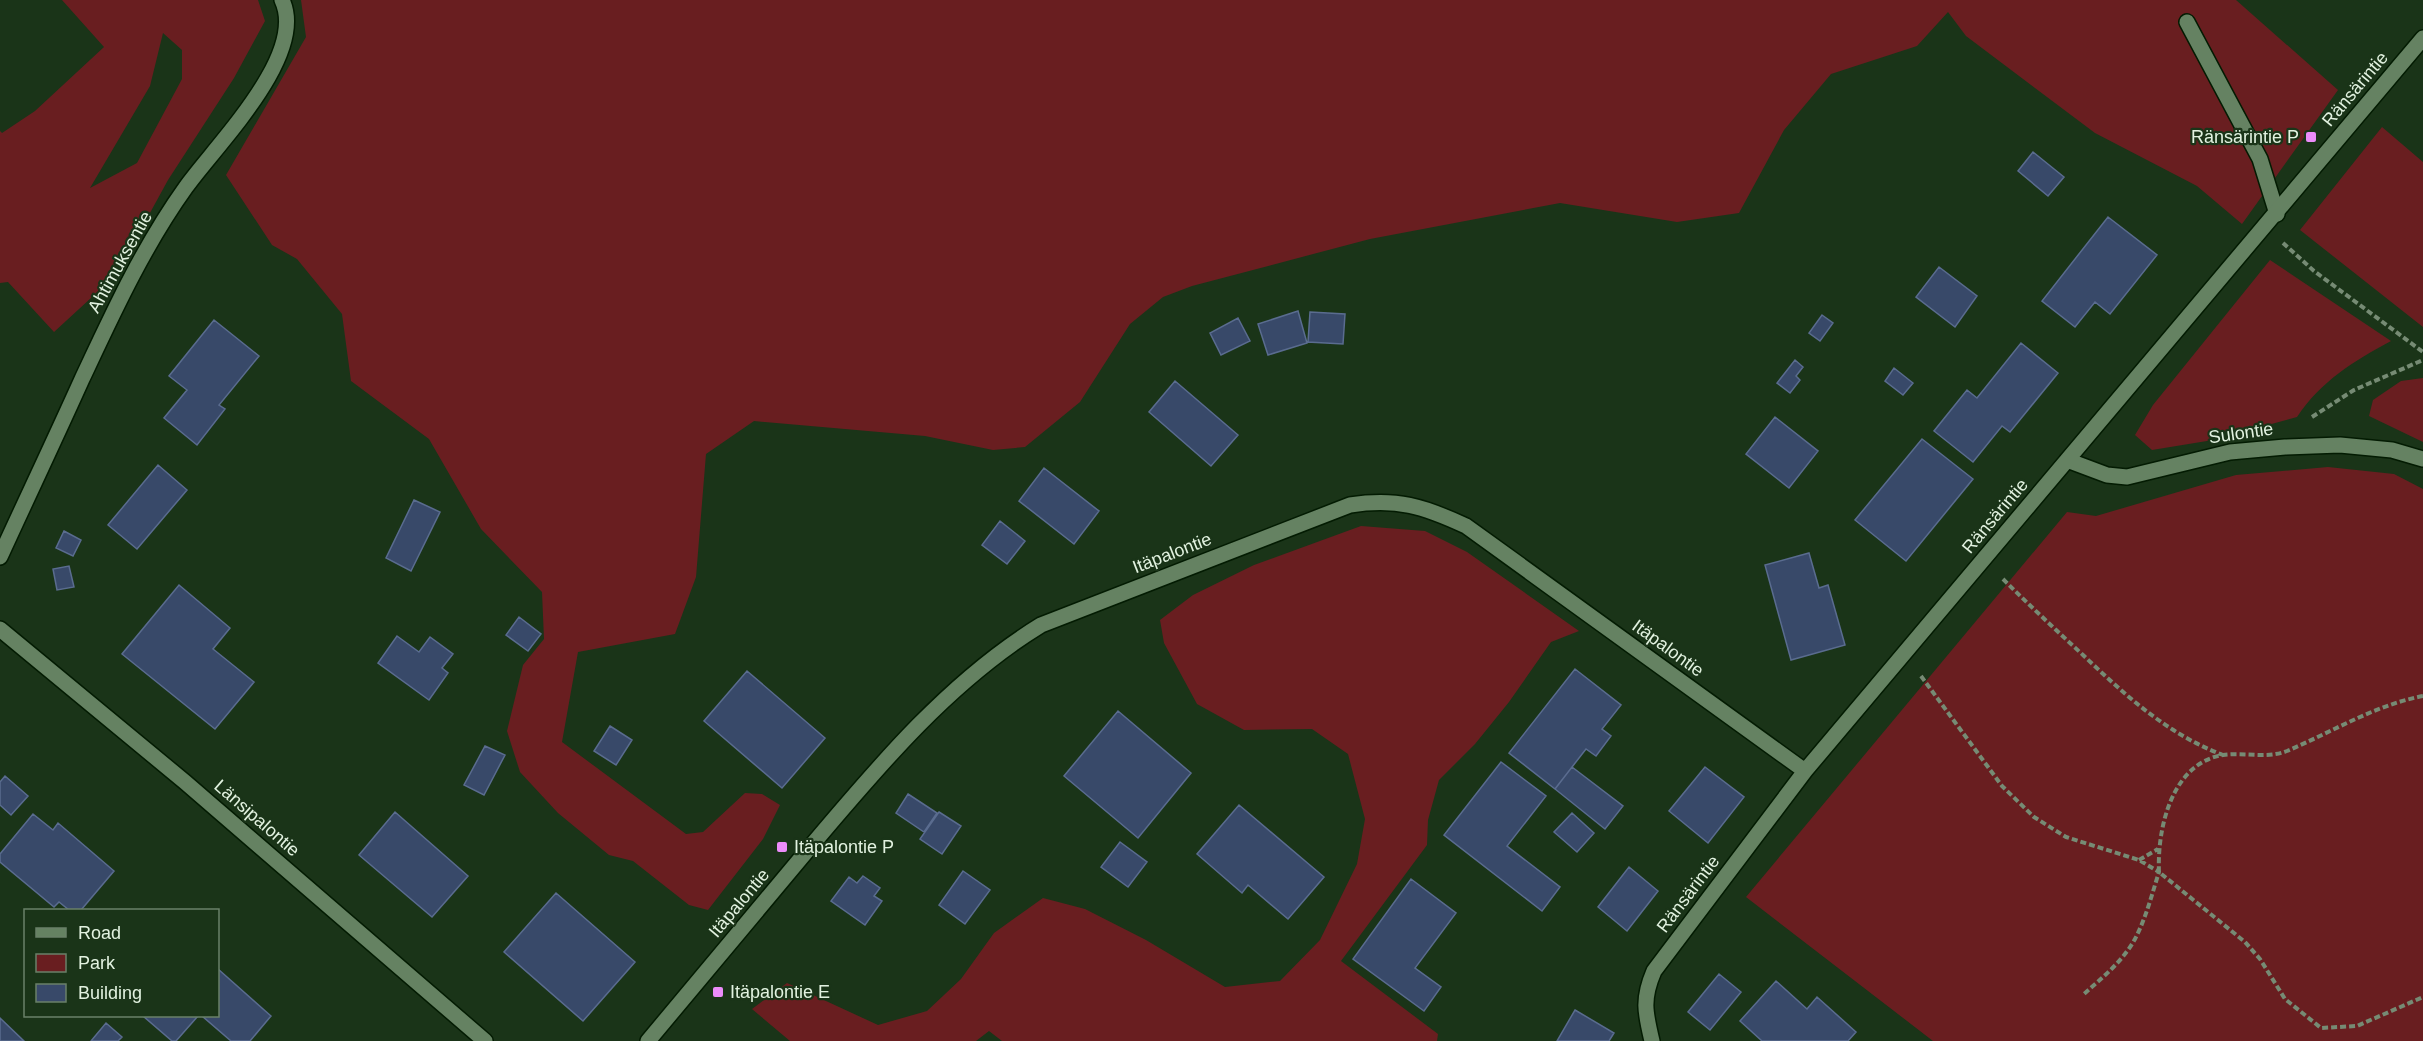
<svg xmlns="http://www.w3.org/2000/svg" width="2423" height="1041" viewBox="0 0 2423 1041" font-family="Arial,sans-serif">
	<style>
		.green { fill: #691e20; fill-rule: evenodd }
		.building { fill: #384969; stroke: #5a6c8f; stroke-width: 1.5 }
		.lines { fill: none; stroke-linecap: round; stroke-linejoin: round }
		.service-casing { stroke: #031b02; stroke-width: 18 }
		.minor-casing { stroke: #031b02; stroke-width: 18 }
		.path { stroke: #768b74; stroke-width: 4; stroke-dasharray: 6 3; stroke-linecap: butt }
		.service { stroke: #658262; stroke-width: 15 }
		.minor { stroke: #658262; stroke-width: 15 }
		.poi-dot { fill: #ec8cfa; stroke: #1a3418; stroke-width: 2 }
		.labels { text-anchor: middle; stroke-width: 4.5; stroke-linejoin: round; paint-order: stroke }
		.street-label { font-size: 18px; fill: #e2f2e0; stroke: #1a3418 }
		.poi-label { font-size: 18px; fill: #e2f2e0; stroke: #1a3418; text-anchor: start }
	</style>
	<rect width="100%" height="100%" fill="#1a3418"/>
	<!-- green -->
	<path class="green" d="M62,0H258L265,21L234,78L168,180L116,275L54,332L8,282L0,283V131L2,133L35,111L104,47ZM163,33L182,50V79L137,163L90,188L150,86Z
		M301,0H2236L2338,90L2242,224L2197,186L2095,133L1966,36L1948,12L1917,46L1831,74L1784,130L1739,213L1677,222L1560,203L1370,239L1192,286L1163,297L1130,324L1080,402L1025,447L993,450L925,436L754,421L706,454L696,577L675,634L578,652L562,742L686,834L703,832L745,793L762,794L780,805L763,839L708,910L689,905L633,861L609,855L558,813L520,772L507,731L523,665L544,639L542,592L481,529L429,439L351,381L342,314L297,259L272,245L226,175L306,37Z
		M2382,127L2423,162V327L2300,230Z
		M2270,260L2391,341C2354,361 2321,381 2297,417L2213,440L2152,450L2135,435L2153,405Z
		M2423,378V442L2369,416L2373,400L2401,381Z
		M2328,467L2394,474L2423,489V1041H1933L1746,897L2067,512L2096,516L2236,475Z
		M1361,526L1425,531L1467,552L1579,631L1551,642L1509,702L1475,744L1439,780L1428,820L1427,845L1341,961L1438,1034L1437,1041H1002L989,1031L976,1041H790L752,1009L787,983L878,1025L927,1011L961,979L994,933L1043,898L1085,909L1146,940L1225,987L1280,981L1320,940L1357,864L1365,819L1348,754L1312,729L1244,730L1197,704L1164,643L1160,620L1193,595L1254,565Z"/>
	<!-- building -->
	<path class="building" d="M2033,152L2064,177L2048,196L2018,171Z
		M2108,217L2157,255L2110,314L2095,302L2075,327L2042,301Z
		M1939,267L1977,296L1955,327L1916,297Z
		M1298,311L1307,343L1268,355L1258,324Z
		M1310,312L1345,314L1343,344L1308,342Z
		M1822,315L1833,323L1820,341L1809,333Z
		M1238,318L1250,341L1221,355L1210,333Z
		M214,320L259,356L219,405L225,409L197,445L164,418L187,390L169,376Z
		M2021,343L2058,373L2010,432L2002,426L1973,462L1934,431L1967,390L1977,398Z
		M1795,360L1803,367L1796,376L1800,380L1790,393L1777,383Z
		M1894,368L1913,383L1903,395L1885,381Z
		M1175,381L1238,435L1211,466L1149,412Z
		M1775,417L1818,451L1789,488L1746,454Z
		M1922,439L1973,479L1906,561L1855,520Z
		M158,465L187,490L137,549L108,525Z
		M1044,468L1099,511L1074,544L1019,501Z
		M414,500L440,512L411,571L386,558Z
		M1000,521L1025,541L1007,564L982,545Z
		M64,531L81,540L73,556L56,548Z
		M1809,553L1819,588L1828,585L1845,645L1791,660L1765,565Z
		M69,566L74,587L57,590L53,569Z
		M179,585L230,628L213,649L254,682L215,729L122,654Z
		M519,617L541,634L528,651L506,635Z
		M397,636L419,652L430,637L453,654L442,668L448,673L429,700L378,663Z
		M1575,669L1621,705L1602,729L1611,736L1596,756L1586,749L1555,789L1509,753Z
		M747,671L825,738L782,788L704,721Z
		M1118,711L1191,773L1138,838L1064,776Z
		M610,726L632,740L616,765L594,751Z
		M485,746L505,755L484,795L464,785Z
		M1501,762L1546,796L1507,846L1560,887L1542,911L1444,835Z
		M1572,767L1623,806L1605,829L1555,789Z
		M1705,767L1744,797L1708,843L1669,811Z
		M5,776L28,796L11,815L0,805V782Z
		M908,794L937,813L924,832L896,813Z
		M1239,805L1324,877L1288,919L1248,885L1242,893L1197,854Z
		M395,812L468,876L432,917L359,855Z
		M939,812L961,826L942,854L920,839Z
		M1572,813L1594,833L1577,852L1554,832Z
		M33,814L53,830L58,823L114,871L81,910H69L59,902L54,907L0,862V854Z
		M1120,842L1147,862L1128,887L1101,867Z
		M1629,867L1658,891L1627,931L1598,907Z
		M963,871L990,890L965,924L939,905Z
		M863,876L880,888L874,896L882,901L865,925L831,901L849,877L857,883Z
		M1411,879L1456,913L1415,968L1441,987L1424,1011L1353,959Z
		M556,893L635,962L583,1021L504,952Z
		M218,969L271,1016L250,1041H231L202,1016H218Z
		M1719,974L1741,992L1710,1030L1688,1012Z
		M1776,981L1807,1009L1817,997L1856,1032L1848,1041H1762L1740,1021Z
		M1575,1010L1614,1033L1609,1041H1557Z
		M143,1016H198L176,1041H172Z
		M0,1018L24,1041H0Z
		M106,1023L122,1037L118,1041H91Z"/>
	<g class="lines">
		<!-- service casing -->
		<g class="service-casing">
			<path id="service" d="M2187,22L2260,159L2277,214"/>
		</g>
		<!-- minor casing -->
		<g class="minor-casing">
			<path id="minor" d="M2067,460L2107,475L2127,477L2230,452L2285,447L2340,445L2392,450L2423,459
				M0,557C27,498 55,439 82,379C113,313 143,247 186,187C216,145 308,55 282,0
				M0,629L185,782L485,1041
				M648,1041C701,978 754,915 806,852C876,769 948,682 1041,625L1350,505C1397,498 1423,506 1466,526L1805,771
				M1652,1041C1645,1012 1642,999 1654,971L1805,771L2423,38"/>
		</g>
		<!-- path -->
		<path class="path" d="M2283,243L2314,271L2423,352
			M2312,417L2354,390L2423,360
			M2003,579C2029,605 2056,630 2083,655C2125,695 2167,734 2223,755
			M1921,676L2002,786L2034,817L2066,837L2139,860L2159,872C2152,894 2146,918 2135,939C2123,961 2102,978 2084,994
			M2423,696C2375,705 2332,732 2287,751C2267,759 2244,752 2223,755C2172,763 2157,828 2159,872L2245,942L2260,959L2285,999L2321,1028L2357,1026L2423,997
			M2139,860L2158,849"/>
		<!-- service -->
		<use href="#service" class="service"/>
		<!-- minor -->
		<use href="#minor" class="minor"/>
	</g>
	<!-- markers -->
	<g class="poi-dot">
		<rect x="2305" y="131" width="12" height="12" rx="3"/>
		<rect x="776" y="841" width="12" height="12" rx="3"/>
		<rect x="712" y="986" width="12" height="12" rx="3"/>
	</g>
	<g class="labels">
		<!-- street labels -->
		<g class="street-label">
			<text transform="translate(2355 89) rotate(-50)" y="6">Ränsärintie</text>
			<text transform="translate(120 262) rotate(-61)" y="6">Ahtimuksentie</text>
			<text transform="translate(2241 433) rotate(-8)" y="6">Sulontie</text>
			<text transform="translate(1995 516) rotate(-50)" y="6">Ränsärintie</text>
			<text transform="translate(1172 553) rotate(-21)" y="6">Itäpalontie</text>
			<text transform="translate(1668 648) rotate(36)" y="6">Itäpalontie</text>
			<text transform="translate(257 818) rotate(41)" y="6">Länsipalontie</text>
			<text transform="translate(1688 894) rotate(-53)" y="6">Ränsärintie</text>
			<text transform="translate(739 903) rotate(-50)" y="6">Itäpalontie</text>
		</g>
		<!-- poi labels -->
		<g class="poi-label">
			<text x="2299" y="143" text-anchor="end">Ränsärintie P</text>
			<text x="794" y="853">Itäpalontie P</text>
			<text x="730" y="998">Itäpalontie E</text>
		</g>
	</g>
	<!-- legend -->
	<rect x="24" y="909" width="195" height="108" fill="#1a3418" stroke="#6a8068" stroke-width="1.5"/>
	<rect x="36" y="928" width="30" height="9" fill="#658262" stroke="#6a8068" stroke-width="1.5"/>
	<text x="78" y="939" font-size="18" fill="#e2f2e0">Road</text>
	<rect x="36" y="954" width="30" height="18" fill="#691e20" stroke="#6a8068" stroke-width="1.5"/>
	<text x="78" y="969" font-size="18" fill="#e2f2e0">Park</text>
	<rect x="36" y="984" width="30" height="18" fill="#384969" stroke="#6a8068" stroke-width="1.5"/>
	<text x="78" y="999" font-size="18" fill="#e2f2e0">Building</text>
</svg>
